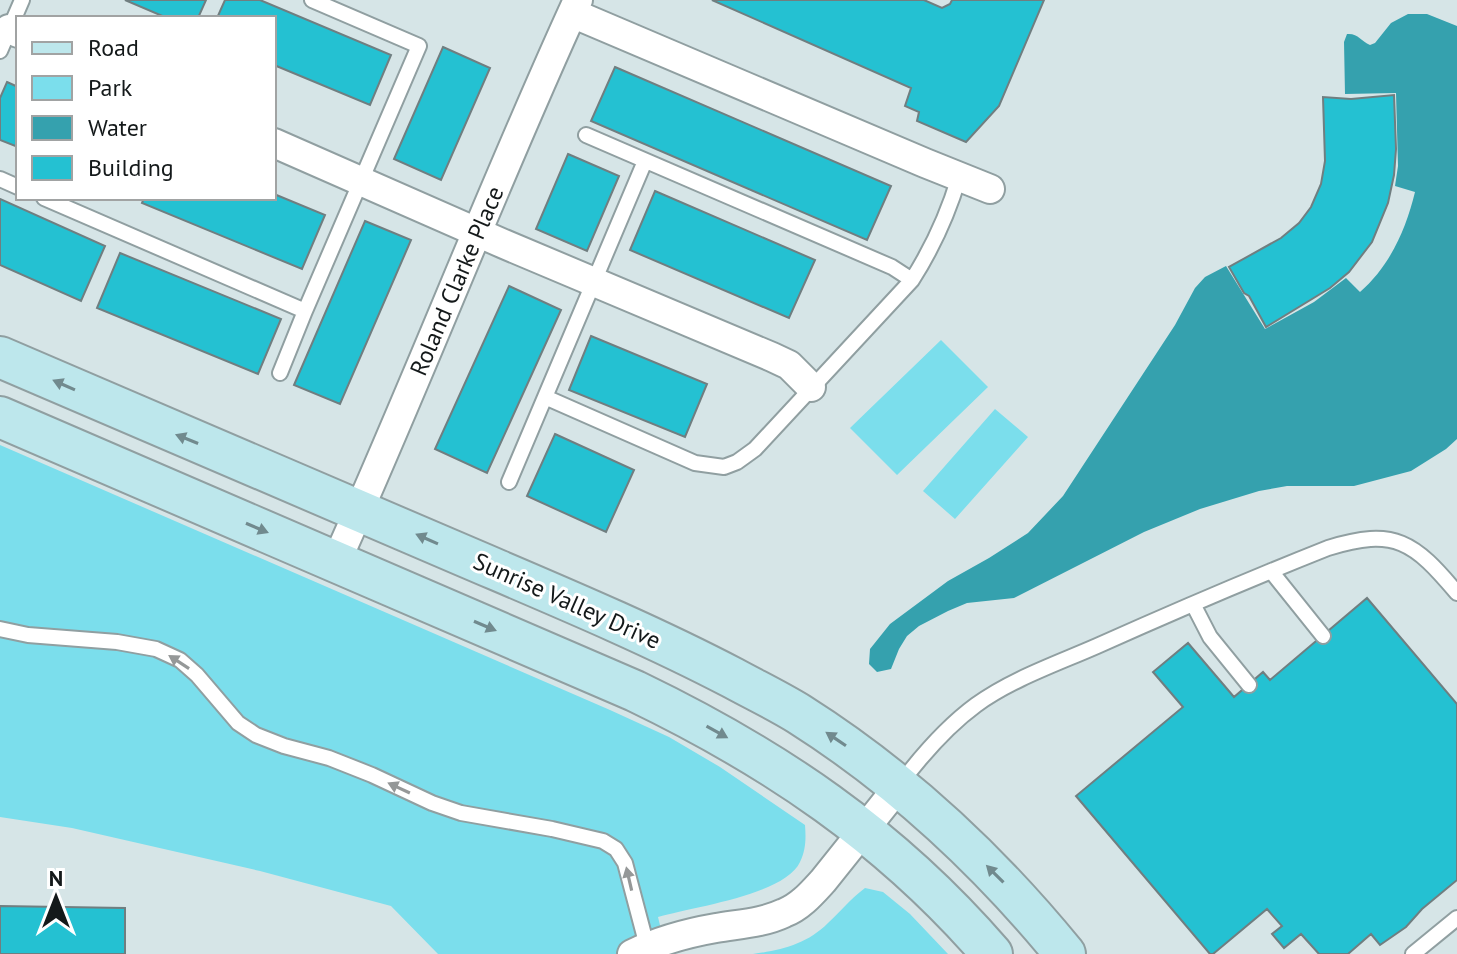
<svg xmlns="http://www.w3.org/2000/svg" width="1457" height="954" viewBox="0 0 1457 954" font-family="'PT Sans',sans-serif">
	<style>
		.green { fill: #7bdeec }
		.water { fill: #35a1ae }
		.building { fill: #24c1d2; stroke: #707e80; stroke-width: 2 }
		.lines { fill: none; stroke-linecap: round; stroke-linejoin: round }
		.service-casing { stroke: #909fa1; stroke-width: 18 }
		.minor-casing { stroke: #909fa1; stroke-width: 32 }
		.secondary-casing { stroke: #909fa1; stroke-width: 44 }
		.service { stroke: #fff; stroke-width: 14 }
		.minor { stroke: #fff; stroke-width: 28 }
		.secondary { stroke: #bde7ec; stroke-width: 40 }
		.oneway { fill: #718a8e }
		.oneway2 { fill: #959898 }
		.labels { text-anchor: middle; stroke-width: 6; stroke-linejoin: round; paint-order: stroke }
		.street-label { font-size: 24px; fill: #14191a; stroke: #fff }
	</style>
	<rect width="100%" height="100%" fill="#d6e5e7"/>
	<!-- green -->
	<path class="green" d="M941,340L988,387L897,475L850,428Z
		M995,409L1028,437L955,519L923,491Z
		M0,445L610,710L669,737L720,767L805,825C806,838 806,850 800,862C785,895 692,907 658,917L667,954H438L391,906L260,871L72,828L0,817Z
		M865,888L883,892L910,914L948,954H753C782,950 807,944 828,923C842,910 849,900 865,888Z"/>
	<!-- water -->
	<path class="water" d="M1408,14H1427L1457,26V439L1446,449L1411,471L1354,486H1287L1259,491L1200,509L1144,532L1014,598L967,603L948,611L919,626L907,636L899,649L891,669L877,672L869,664L870,649L890,624L948,581L989,558L1028,533L1063,496L1175,325L1195,288L1205,277L1226,266L1265,329L1314,302L1346,278L1360,292C1390,266 1406,229 1415,192L1395,186L1398,166L1396,93L1345,94L1344,42L1347,34C1358,33 1361,41 1370,45L1375,43L1391,23Z"/>
	<!-- building -->
	<path class="building" d="M125,0H206L198,18H167Z
		M225,0H260L391,55L370,105L274,65V18H217Z
		M712,0H924L942,8L950,4L952,0H1044L999,106L966,142L917,121L919,112L905,106L911,88Z
		M443,47L490,68L441,180L394,159Z
		M615,67L891,186L867,240L591,121Z
		M7,82L18,87V147L0,140V98Z
		M1394,95L1396,149L1394,175L1388,203L1372,242L1349,272L1330,288L1266,327L1249,296L1244,293L1229,267L1281,238L1299,223L1311,207L1321,184L1325,161L1323,97L1351,99Z
		M568,154L619,176L587,251L536,229Z
		M655,191L815,260L789,318L630,250Z
		M274,194L325,215L302,269L142,203L144,198H274Z
		M0,199L105,246L81,301L0,265Z
		M365,221L411,240L340,404L294,385Z
		M120,253L281,319L258,374L97,308Z
		M509,286L561,310L487,473L435,449Z
		M591,336L707,384L685,437L569,390Z
		M555,434L634,470L606,532L527,496Z
		M1367,598L1457,704V880L1422,909L1406,927L1380,945L1371,934L1348,954H1319L1301,934L1284,948L1272,934L1282,926L1267,909L1213,954H1210L1076,796L1183,707L1153,672L1188,643L1234,697L1263,672L1270,680Z
		M0,906L125,908V954H0Z"/>
	<g class="lines">
		<!-- service casing -->
		<g class="service-casing">
			<path id="service" d="M0,51L22,0
				M586,135L892,267L912,280
				M0,179L18,187
				M44,198L305,311L419,46L312,0
				M280,373L305,311
				M545,397L695,463L724,467L737,462L755,449L912,280C933,247 948,214 959,177
				M509,482L645,161
				M1271,571L1323,636
				M1193,604L1210,637L1249,685
				M0,629L28,635L117,642L156,649L180,660L197,675L238,723L256,735L284,746L329,758L372,775L432,803L461,813L552,829L603,841L616,849L625,863L648,950
				M900,784C922,755 946,727 976,705C1012,679 1056,664 1097,646C1173,612 1250,579 1328,548C1395,527 1414,542 1457,593
				M1413,954L1457,918"/>
		</g>
		<!-- minor casing -->
		<g class="minor-casing">
			<path id="minor" d="M572,13L925,163L990,189
				M9,29L18,33
				M274,143L504,244L772,357L789,365L811,387
				M336,562C420,376 493,185 578,0
				M632,954C658,941 687,933 716,928C739,924 763,923 784,913C800,907 812,893 823,881L899,786"/>
		</g>
		<!-- secondary casing -->
		<g class="secondary-casing">
			<path id="secondary" d="M0,357C154,424 309,488 462,555C553,594 645,632 733,678C755,690 778,701 799,714C900,778 989,861 1065,954
				M0,417L635,691C774,758 890,836 992,954"/>
		</g>
		<!-- service -->
		<use href="#service" class="service"/>
		<!-- minor -->
		<use href="#minor" class="minor"/>
		<!-- secondary -->
		<use href="#secondary" class="secondary"/>
	</g>
	<!-- one-way arrows -->
	<defs><path id="oneway-solid" d="M-6-.8H1V-3.2L6.5 0L1 3.2V.8H-6Z" transform="scale(2)"/></defs>
	<g class="oneway">
		<use href="#oneway-solid" transform="translate(64 385) rotate(-156)"/>
		<use href="#oneway-solid" transform="translate(187 439) rotate(-158)"/>
		<use href="#oneway-solid" transform="translate(257 528) rotate(23)"/>
		<use href="#oneway-solid" transform="translate(427 539) rotate(-156)"/>
		<use href="#oneway-solid" transform="translate(485 626) rotate(23)"/>
		<use href="#oneway-solid" transform="translate(717 732) rotate(29)"/>
		<use href="#oneway-solid" transform="translate(836 739) rotate(-146)"/>
		<use href="#oneway-solid" transform="translate(995 874) rotate(-135)"/>
	</g>
	<g class="oneway2">
		<use href="#oneway-solid" transform="translate(179 662) rotate(-147)"/>
		<use href="#oneway-solid" transform="translate(399 788) rotate(-155)"/>
		<use href="#oneway-solid" transform="translate(629 879) rotate(-103)"/>
	</g>
	<g class="labels">
		<!-- street labels -->
		<g class="street-label">
			<text transform="translate(457 281) rotate(-67)" y="8">Roland Clarke Place</text>
			<text transform="translate(567 601) rotate(24)" y="8">Sunrise Valley Drive</text>
		</g>
	</g>
	<!-- legend -->
	<rect x="16" y="16" width="260" height="184" fill="#ffffff" stroke="#a1a3a3" stroke-width="2"/>
	<rect x="32" y="42" width="40" height="12" fill="#bde7ec" stroke="#a1a3a3" stroke-width="2"/>
	<text x="88" y="56" font-size="24" fill="#14191a">Road</text>
	<rect x="32" y="76" width="40" height="24" fill="#7bdeec" stroke="#a1a3a3" stroke-width="2"/>
	<text x="88" y="96" font-size="24" fill="#14191a">Park</text>
	<rect x="32" y="116" width="40" height="24" fill="#35a1ae" stroke="#a1a3a3" stroke-width="2"/>
	<text x="88" y="136" font-size="24" fill="#14191a">Water</text>
	<rect x="32" y="156" width="40" height="24" fill="#24c1d2" stroke="#a1a3a3" stroke-width="2"/>
	<text x="88" y="176" font-size="24" fill="#14191a">Building</text>
	<!-- north arrow -->
	<g transform="translate(56 898)" stroke="#ffffff" stroke-width="6" paint-order="stroke">
	<path d="M0-6L14 30L0 20L-14 30Z" fill="#14191a"/>
	<text y="-12" font-size="22" font-weight="bold" text-anchor="middle" fill="#14191a">N</text>
	</g>
</svg>
